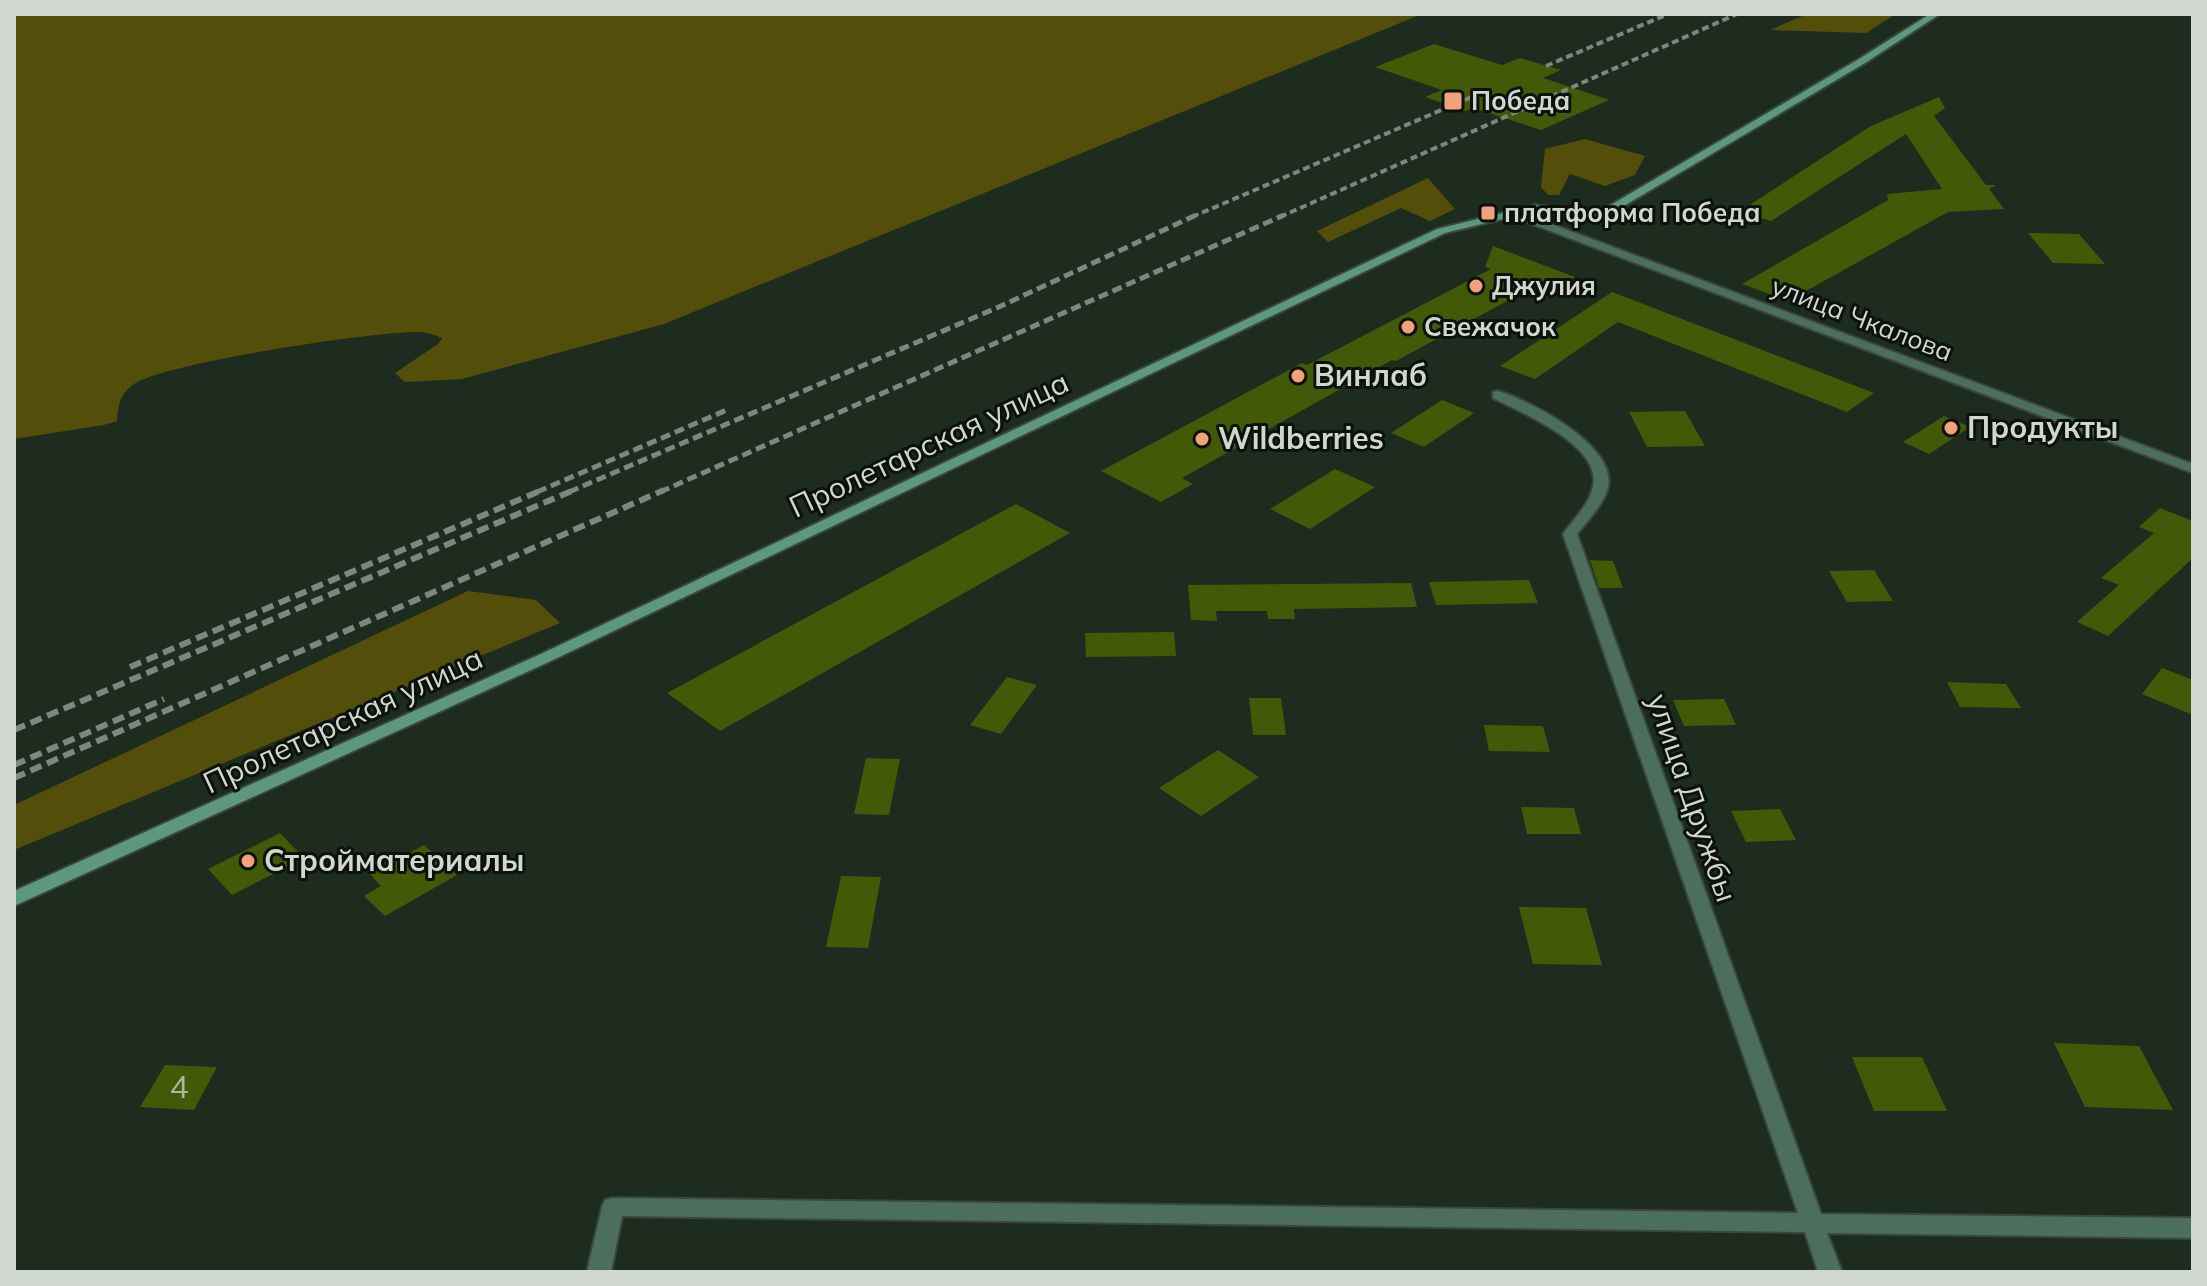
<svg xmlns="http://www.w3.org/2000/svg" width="2207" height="1286" viewBox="0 0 2207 1286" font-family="Mulish,sans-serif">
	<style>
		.forest { fill: #534f0a }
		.building { fill: #425a08 }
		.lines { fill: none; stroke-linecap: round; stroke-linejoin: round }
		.street-casing { stroke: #3a473b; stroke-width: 4 }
		.secondary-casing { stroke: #3a473b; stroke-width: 4 }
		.street { fill: #4b6e5f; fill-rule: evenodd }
		.secondary { fill: #5d977e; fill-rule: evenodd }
		.rail-far2 { stroke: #7d877d; stroke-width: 4; stroke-dasharray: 7 4; stroke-linecap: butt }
		.rail-far1 { stroke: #7d877d; stroke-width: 5; stroke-dasharray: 10 5; stroke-linecap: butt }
		.rail { stroke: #7d877d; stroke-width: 6; stroke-dasharray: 12 6; stroke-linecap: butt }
		.poi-dot { fill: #f1a27b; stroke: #0c110c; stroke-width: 3 }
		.labels { text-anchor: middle; stroke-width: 6; stroke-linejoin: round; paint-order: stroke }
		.far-poi-label { font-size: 26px; font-weight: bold; fill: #cfd7cf; stroke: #0c110c; text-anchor: start }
		.far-street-label { font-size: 26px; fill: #cfd7cf; stroke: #0c110c }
		.poi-label { font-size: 30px; font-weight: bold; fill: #cfd7cf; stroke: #0c110c; text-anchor: start }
		.street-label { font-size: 30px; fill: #cfd7cf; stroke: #0c110c }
		.near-number-label { font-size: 32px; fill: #acb89d }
	</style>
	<rect width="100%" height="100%" fill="#1e2b1f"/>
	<!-- forest -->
	<path class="forest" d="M14,14H1422L664,324L462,379L405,382L395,373L438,344L442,338C435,335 426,332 418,332C376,331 164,363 134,384C120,394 118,405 117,421L104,425L14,439Z
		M1807,14H1896L1866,33L1770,30Z
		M1585,139L1645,156L1635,175L1605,186L1570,174L1559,195H1548L1541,187L1545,149Z
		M1428,178L1455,209L1430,221L1401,208L1328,242L1317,231Z
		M468,591L536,600L560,623L14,850V805Z"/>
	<!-- building -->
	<path class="building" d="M1434,44L1502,65L1520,58L1561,70L1543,78L1609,100L1541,130L1474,108L1466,111L1425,97L1442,90L1375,67Z
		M1939,97L1945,108L1934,116L1986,185H1996L1989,189L2004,209L1948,212L1788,301L1742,284L1888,200L1887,194L1942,189L1906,134L1771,221L1739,212L1871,126Z
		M2028,233L2079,234L2105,264L2053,263Z
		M1493,246L1575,277L1549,292L1535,286L1396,361L1392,360L1182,478L1193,484L1161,502L1101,471L1302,363L1307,365L1491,269L1485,267Z
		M1612,292L1874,393L1847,412L1618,322L1535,379L1500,366Z
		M1442,400L1474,413L1424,447L1391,433Z
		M1685,411L1705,446L1647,447L1629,412Z
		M1944,416L1970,427L1929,454L1903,442Z
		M1335,469L1375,487L1310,529L1270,509Z
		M1016,504L1070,533L720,731L667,693Z
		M2160,508L2193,521V558L2108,636L2077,622L2119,585L2101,578L2154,533L2139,527Z
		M1590,560L1613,561L1623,588H1599Z
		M1874,570L1893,601L1847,602L1829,571Z
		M1529,580L1538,603L1436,605L1429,582Z
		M1411,583L1417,607L1294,609L1295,619H1268L1267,611H1216L1217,621L1191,620L1188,585Z
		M1174,632L1176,656L1086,657L1085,633Z
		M2162,668L2193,680V715L2142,694Z
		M1007,677L1037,685L1001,734L970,725Z
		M1947,682L2006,684L2021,708L1960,707Z
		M1249,698H1281L1286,735H1253Z
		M1724,699L1736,725L1684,726L1673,700Z
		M1484,725L1543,726L1550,752L1489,751Z
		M1218,750L1259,777L1201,816L1159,788Z
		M866,758L900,759L889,815L854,814Z
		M1521,807L1574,808L1581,834H1527Z
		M1780,809L1796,840L1746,842L1731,811Z
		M280,833L304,858L232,895L208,869Z
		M424,845L457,875L385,916L364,896L381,886L370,874Z
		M841,876L881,877L868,948L826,947Z
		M1519,907L1586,908L1602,965L1533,964Z
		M2054,1043L2139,1046L2173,1110L2085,1107Z
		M1852,1057H1922L1947,1111H1874Z
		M165,1065L217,1067L194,1110L140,1107Z"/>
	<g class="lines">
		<!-- street casing -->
		<g class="street-casing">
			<path id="street" d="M1511,212H1519L2193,464V473L1511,216Z
				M1498,391C1531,401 1617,446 1608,487C1604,504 1588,520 1577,534L1821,1214L2193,1218V1238L1827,1233L1842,1272H1818L1805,1232L622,1216L611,1272H587L602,1207L605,1200L613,1198L1798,1213L1563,534C1573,520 1589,505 1593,487C1603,446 1523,413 1493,398V392Z"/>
		</g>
		<!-- secondary casing -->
		<g class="secondary-casing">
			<path id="secondary" d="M1930,14H1940L1865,63L1617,210L1593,219L1535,211L1445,233L555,659L14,906V891L543,653L1437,229L1535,205L1592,212L1609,206L1859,59Z"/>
		</g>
		<!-- street -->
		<use href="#street" class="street"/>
		<!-- secondary -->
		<use href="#secondary" class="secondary"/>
		<!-- rail-far2 -->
		<path class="rail-far2" d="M1546,66L1668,14
			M1192,217L1474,96
			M1280,217L1737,14"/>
		<!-- rail-far1 -->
		<path class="rail-far1" d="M537,492L729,409
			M569,492L1001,306L1196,215
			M660,492L1284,215"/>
		<!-- rail -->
		<path class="rail" d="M130,667L542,490
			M14,730L574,490
			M14,765L164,699
			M14,778L664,490"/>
	</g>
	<!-- markers -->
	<g class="poi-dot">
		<rect x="1443" y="91" width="20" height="20" rx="4"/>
		<rect x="1480" y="205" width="16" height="16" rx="4"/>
		<circle cx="1476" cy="286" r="8"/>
		<circle cx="1408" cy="327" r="8"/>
		<circle cx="1298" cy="376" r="8"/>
		<circle cx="1951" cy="428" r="8"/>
		<circle cx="1202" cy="439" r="8"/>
		<circle cx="248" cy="861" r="8"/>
	</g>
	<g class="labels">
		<!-- far-poi labels -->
		<g class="far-poi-label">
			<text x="1471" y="110">Победа</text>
			<text x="1504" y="222">платформа Победа</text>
			<text x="1492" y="295">Джулия</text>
			<text x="1424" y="336">Свежачок</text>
		</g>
		<!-- far-street labels -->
		<g class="far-street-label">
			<text transform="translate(1862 319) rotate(21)" y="9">улица Чкалова</text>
		</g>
		<!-- poi labels -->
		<g class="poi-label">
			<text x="1314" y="386">Винлаб</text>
			<text x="1967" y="438">Продукты</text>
			<text x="1218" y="449">Wildberries</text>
			<text x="264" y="871">Стройматериалы</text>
		</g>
		<!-- street labels -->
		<g class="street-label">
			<text transform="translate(929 445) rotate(-25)" y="10">Пролетарская улица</text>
			<text transform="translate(343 721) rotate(-25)" y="10">Пролетарская улица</text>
			<text transform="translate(1692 798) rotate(71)" y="10">улица Дружбы</text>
		</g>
		<!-- near-number labels -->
		<g class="near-number-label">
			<text x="179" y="1098">4</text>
		</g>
	</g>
	<!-- border -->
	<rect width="2207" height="1286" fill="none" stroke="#cfd7cf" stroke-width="32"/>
</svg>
